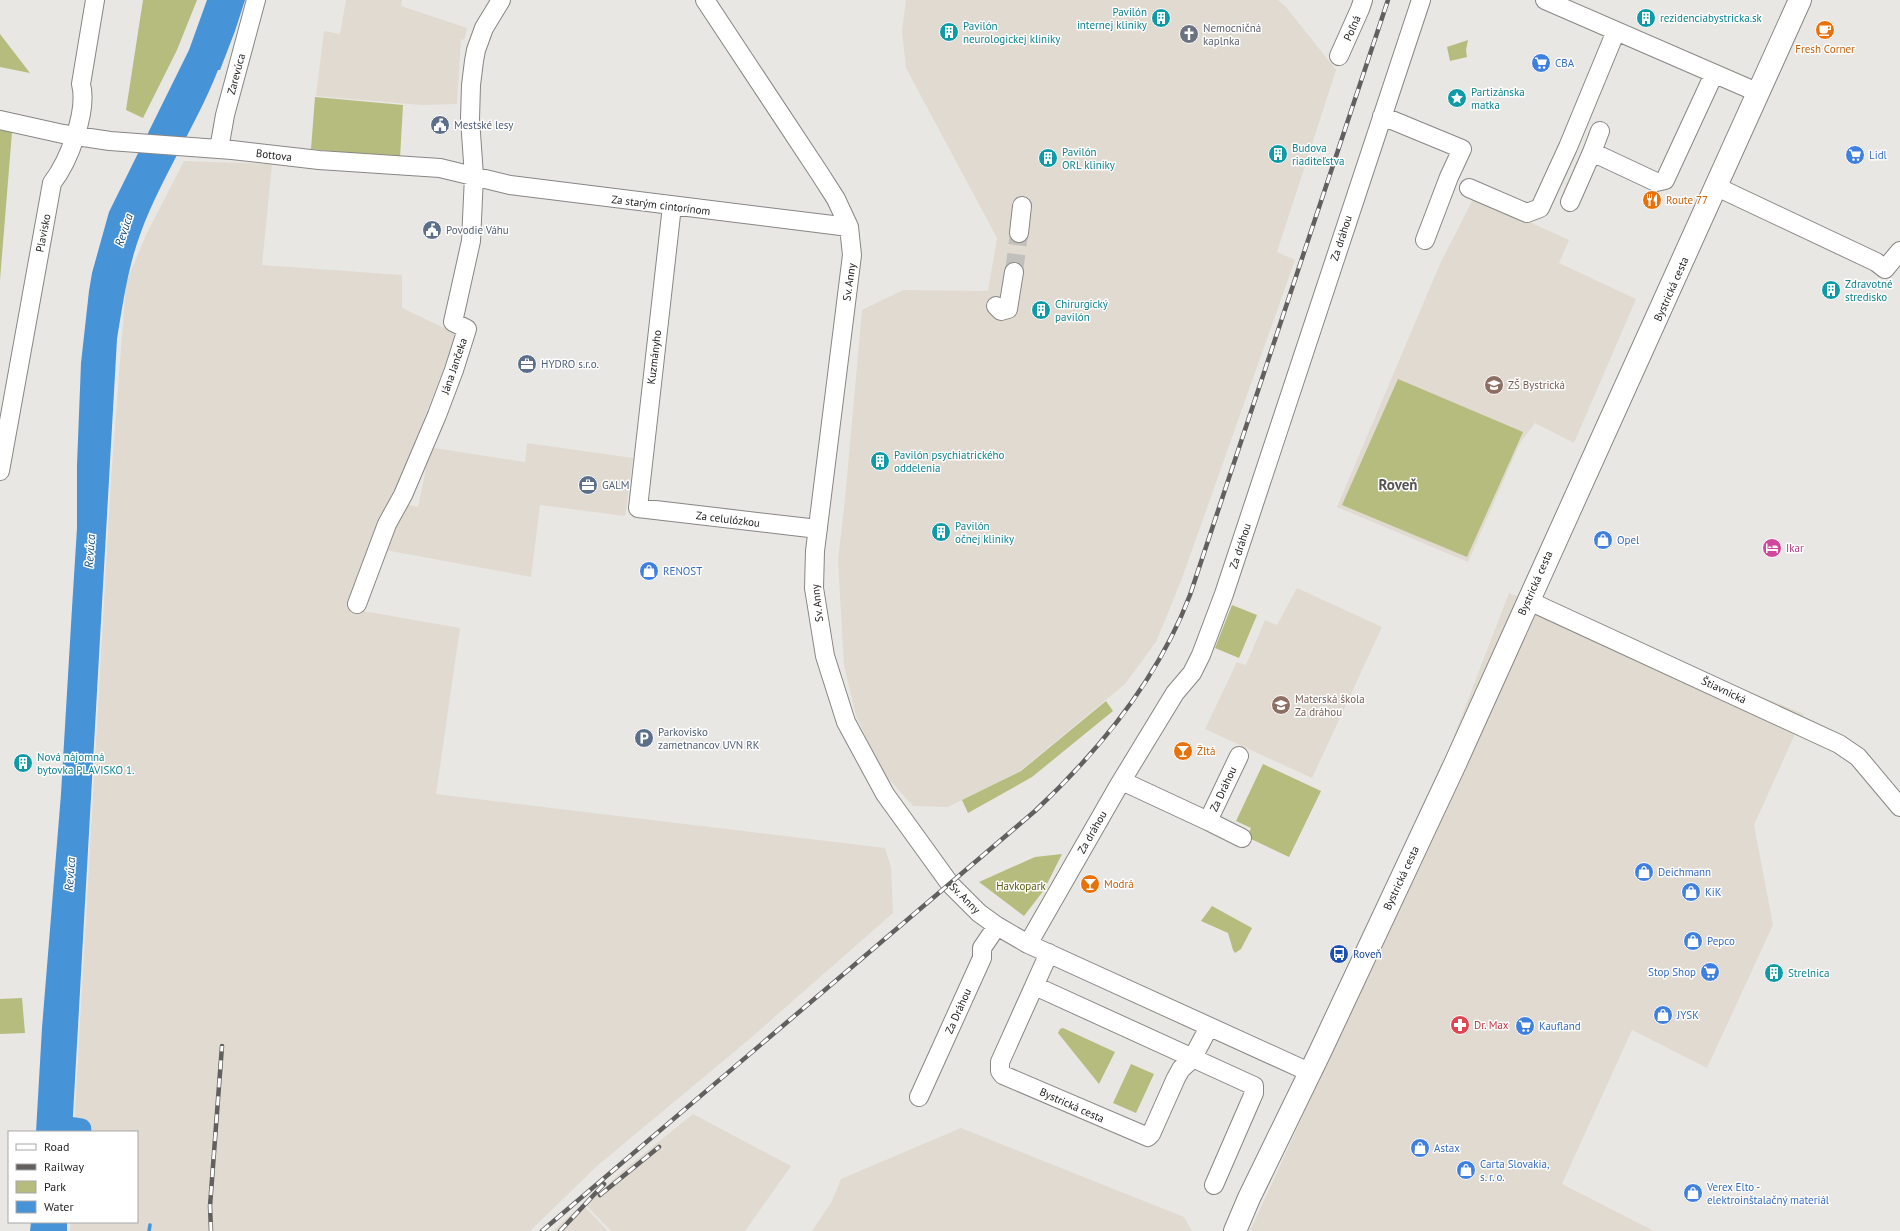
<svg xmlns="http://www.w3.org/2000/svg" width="1900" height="1231" viewBox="0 0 1900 1231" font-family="'PT Sans',sans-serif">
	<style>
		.built { fill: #e0dad0 }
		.green { fill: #b6bc7d }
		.water { fill: #4793d8 }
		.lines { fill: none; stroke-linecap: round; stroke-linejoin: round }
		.stream { stroke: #4793d8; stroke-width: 3.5 }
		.river { stroke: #4793d8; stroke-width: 21 }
		.minor-tunnel { stroke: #c2c0bd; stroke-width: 18; stroke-dasharray: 18 9; stroke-linecap: butt }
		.minor-casing { stroke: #888683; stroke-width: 20 }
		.major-casing { stroke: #888683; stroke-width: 24 }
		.minor { stroke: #fff; stroke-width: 18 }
		.major { stroke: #fff; stroke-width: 22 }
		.rail-casing { stroke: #62605f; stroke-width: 4.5 }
		.rail { stroke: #fff; stroke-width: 3; stroke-dasharray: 9; stroke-linecap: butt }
		.labels { text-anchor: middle; stroke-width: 3; stroke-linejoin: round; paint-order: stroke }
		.culture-label { font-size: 11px; fill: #0d838f; stroke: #fff; text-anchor: start }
		.worship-label { font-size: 11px; fill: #5b616d; stroke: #fff; text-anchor: start }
		.street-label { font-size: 11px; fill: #242322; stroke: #fff }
		.food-label { font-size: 11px; fill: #c56008; stroke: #fff; text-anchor: start }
		.shop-label { font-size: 11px; fill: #366cbe; stroke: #fff; text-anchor: start }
		.service-label { font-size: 11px; fill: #4e5e75; stroke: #fff; text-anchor: start }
		.education-label { font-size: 11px; fill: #785e54; stroke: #fff; text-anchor: start }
		.hotel-label { font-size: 11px; fill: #b23c85; stroke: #fff; text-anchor: start }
		.park-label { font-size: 11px; fill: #585c0e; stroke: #fff }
		.transit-label { font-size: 11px; fill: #164399; stroke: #fff; text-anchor: start }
		.health-label { font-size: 11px; fill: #be3a42; stroke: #fff; text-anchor: start }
		.water-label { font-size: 12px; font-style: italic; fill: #144a78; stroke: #fff }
		.district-label { font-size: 15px; font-weight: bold; fill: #565552; stroke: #fff }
	</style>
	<rect width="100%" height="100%" fill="#e9e7e4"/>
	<!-- built -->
	<path class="built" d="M346,0H402L401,6L467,28L464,40L461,39L457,104L421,105L316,96L324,31L340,34Z
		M906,0H1278L1286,7L1336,70L1277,252L1295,260L1181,581L1156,642L1125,684L1020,771L948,807L913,806L884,774L856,716L844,665L838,561L845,499L862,310L903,290L988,291L997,238L906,68L902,31Z
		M184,161L272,164L262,265L402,275V308L457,334L399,483L346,608L460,628L436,794L885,848L891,867L893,913L746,1042L597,1166L530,1231H70L71,1222H137V1132H74L76,1091L111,478L126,283L146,235Z
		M1474,197L1569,240L1559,263L1636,299L1574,443L1535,423L1520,443L1468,562L1337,507L1440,264Z
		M527,443L633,458L625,516L540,505L531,577L385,550L394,520L409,505L418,507L425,473L428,447L525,462Z
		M1297,588L1382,627L1312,778L1205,729L1237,662L1246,665L1265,620L1277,625Z
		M1509,593L1804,714L1754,825L1773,925L1707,1068L1632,1030L1562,1184L1654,1231H1250L1334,1048Z
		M693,1114L791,1166L745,1231H611L586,1205L621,1172Z
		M961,1128L1184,1217L1192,1231H812L832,1201L841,1179Z
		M582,1204L608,1231H553Z"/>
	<!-- green -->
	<path class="green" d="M143,0H197L177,50L143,118L126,110Z
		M0,34L30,73L0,67Z
		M1468,40L1466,50L1467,57L1450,61L1447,47Z
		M315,97L403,105L400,158L311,149Z
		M0,130L12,132L0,280Z
		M1398,379L1523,432L1467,557L1342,505Z
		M1232,605L1257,615L1239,658L1215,648Z
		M1106,701L1113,711L1032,777L968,813L962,800L1021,771Z
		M1263,764L1321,791L1289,857L1247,837L1251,828L1236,821Z
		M1062,854L1044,890L1024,916L979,882L1035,857Z
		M1212,906L1252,928L1241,949L1235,953L1233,950L1228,933L1201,921Z
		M22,998L25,1033L0,1034V999Z
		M1063,1028L1115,1052L1099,1084L1058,1033L1060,1029Z
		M1131,1064L1154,1074L1136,1113L1113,1103Z"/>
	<!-- water -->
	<path class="water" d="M207,0H245L235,31L220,70H218C196,126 162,176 141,232C128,266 123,303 117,339L72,1132H36L42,1028L61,794L72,608L77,528V465L81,363L89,291L92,273L109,212L189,50Z
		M31,1222H67V1231H30Z"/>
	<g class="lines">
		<!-- stream -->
		<path class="stream" d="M149,1231L150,1225"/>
		<!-- river -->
		<path class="river" d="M54,1125L81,1129"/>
		<!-- minor-tunnel -->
		<path class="minor-tunnel" d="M1014,272L1019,233"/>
		<!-- minor casing -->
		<g class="minor-casing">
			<path id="minor" d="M705,0L820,174L836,199L849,227L852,255L815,551L814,588L825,656L846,722L885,794L950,884L979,913L997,926L1028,944L1309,1072
				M1545,0L1759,93
				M1339,56L1360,9L1363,0
				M1382,116L1462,149L1449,177L1425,240
				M0,120L63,134L110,141L232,150L319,160L440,168L510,185L849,227
				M1600,131L1592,152L1656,182L1665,180L1714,74
				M219,149L225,115L256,0
				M1717,187L1876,262L1885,269L1900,251
				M1469,188L1527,213L1540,208L1568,147L1616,31
				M1570,202L1592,152
				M672,206L638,508L818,529
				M1019,233L1022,206
				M996,306L1001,311L1008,309L1014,272
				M0,471L52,183C69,161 88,111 81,84L95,0
				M1527,600L1839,744L1858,757L1900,807
				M357,604L387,524L403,495L437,415L454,370L467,329L453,322L471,241L474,176L470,119L471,85L474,61L476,50L484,28L501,0
				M1122,781L1208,821L1239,756
				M1208,821L1242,838
				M1028,944L1119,785L1175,693L1192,673L1201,655L1224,594L1421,0
				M1049,953L1000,1062V1071L1003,1075L1148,1137L1151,1134L1176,1078L1181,1069L1192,1059L1209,1027
				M1035,986L1254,1086V1093L1214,1185
				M919,1097L982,958V948L997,926"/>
		</g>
		<!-- major casing -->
		<g class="major-casing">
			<path id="major" d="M1235,1231L1249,1198L1320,1052L1455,764L1800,0"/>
		</g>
		<!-- minor -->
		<use href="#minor" class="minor"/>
		<!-- major -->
		<use href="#major" class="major"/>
		<!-- rail casing -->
		<g class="rail-casing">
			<path id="rail" d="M600,1195L659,1147
				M211,1231L210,1206L222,1046
				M542,1231L1035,811C1100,750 1158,679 1190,595L1388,0
				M560,1231L604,1184"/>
		</g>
		<!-- rail -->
		<use href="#rail" class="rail"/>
	</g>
	<!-- icons -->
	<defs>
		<g id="building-disc" transform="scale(1)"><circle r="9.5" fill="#0f9aa8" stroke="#fff"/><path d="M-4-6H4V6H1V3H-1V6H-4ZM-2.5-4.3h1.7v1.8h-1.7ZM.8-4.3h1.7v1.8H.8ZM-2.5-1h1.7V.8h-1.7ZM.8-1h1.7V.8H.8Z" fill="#fff"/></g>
		<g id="cafe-disc" transform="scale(1)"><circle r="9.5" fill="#e8710a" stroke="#fff"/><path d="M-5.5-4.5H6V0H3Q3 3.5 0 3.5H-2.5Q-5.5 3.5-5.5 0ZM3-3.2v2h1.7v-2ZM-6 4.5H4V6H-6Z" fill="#fff"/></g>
		<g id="church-disc" transform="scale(1)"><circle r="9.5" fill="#6b7280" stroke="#fff"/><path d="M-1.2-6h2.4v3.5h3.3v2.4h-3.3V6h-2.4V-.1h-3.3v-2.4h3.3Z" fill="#fff"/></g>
		<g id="supermarket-disc" transform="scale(1)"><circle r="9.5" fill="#3f7fe0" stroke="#fff"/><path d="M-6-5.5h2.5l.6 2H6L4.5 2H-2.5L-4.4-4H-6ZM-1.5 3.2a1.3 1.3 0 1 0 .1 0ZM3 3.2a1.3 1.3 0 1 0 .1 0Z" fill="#fff"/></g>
		<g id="sight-disc" transform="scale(1)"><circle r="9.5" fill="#0f9aa8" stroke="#fff"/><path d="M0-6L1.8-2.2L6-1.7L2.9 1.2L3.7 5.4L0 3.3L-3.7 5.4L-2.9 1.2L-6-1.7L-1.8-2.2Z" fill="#fff"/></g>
		<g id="civic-disc" transform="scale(1)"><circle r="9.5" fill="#5c6f8a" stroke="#fff"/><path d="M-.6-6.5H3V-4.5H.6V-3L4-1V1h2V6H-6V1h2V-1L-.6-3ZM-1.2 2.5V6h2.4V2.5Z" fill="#fff"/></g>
		<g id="restaurant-disc" transform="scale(1)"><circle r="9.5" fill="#e8710a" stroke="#fff"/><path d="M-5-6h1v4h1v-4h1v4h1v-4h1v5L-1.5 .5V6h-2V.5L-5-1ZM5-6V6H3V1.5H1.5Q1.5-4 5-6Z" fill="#fff"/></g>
		<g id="office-disc" transform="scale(1)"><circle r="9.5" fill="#5c6f8a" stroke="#fff"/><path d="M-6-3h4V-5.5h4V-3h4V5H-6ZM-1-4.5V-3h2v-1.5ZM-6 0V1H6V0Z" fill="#fff"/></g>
		<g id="school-disc" transform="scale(1)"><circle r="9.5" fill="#8d6e63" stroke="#fff"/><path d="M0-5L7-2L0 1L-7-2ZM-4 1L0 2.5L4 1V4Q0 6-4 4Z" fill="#fff"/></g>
		<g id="shop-disc" transform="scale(1)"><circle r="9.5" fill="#3f7fe0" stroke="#fff"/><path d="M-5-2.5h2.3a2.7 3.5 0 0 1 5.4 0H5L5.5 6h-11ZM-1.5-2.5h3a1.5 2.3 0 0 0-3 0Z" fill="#fff"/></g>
		<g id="hotel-disc" transform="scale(1)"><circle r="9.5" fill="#d1479c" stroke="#fff"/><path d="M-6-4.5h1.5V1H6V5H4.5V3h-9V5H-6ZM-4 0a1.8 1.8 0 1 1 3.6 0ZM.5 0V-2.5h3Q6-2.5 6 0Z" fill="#fff"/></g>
		<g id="parking-disc" transform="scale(1)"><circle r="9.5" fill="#5c6f8a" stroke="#fff"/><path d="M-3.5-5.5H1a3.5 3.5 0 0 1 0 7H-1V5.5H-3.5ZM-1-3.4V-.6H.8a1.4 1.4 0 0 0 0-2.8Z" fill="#fff"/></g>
		<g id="bar-disc" transform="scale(1)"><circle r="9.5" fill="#e8710a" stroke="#fff"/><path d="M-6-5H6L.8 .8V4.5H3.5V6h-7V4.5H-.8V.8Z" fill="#fff"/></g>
		<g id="bus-disc" transform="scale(1)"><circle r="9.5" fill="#1a4fb4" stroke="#fff"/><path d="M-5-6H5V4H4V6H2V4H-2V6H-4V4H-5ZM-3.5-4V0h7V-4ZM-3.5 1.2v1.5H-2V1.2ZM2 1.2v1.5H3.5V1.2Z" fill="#fff"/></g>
		<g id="pharmacy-disc" transform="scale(1)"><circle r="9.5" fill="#e0444e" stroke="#fff"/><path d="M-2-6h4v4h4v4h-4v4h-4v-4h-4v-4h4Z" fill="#fff"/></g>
	</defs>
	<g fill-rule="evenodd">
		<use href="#building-disc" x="1161" y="18"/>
		<use href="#building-disc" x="1646" y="18"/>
		<use href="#cafe-disc" x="1825" y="30"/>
		<use href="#building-disc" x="949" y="32"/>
		<use href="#church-disc" x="1189" y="34"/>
		<use href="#supermarket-disc" x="1541" y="63"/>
		<use href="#sight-disc" x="1457" y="98"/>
		<use href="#civic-disc" x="440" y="125"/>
		<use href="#building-disc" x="1278" y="154"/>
		<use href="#supermarket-disc" x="1855" y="155"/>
		<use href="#building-disc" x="1048" y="158"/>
		<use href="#restaurant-disc" x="1652" y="200"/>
		<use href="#civic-disc" x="432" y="230"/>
		<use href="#building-disc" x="1831" y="290"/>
		<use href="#building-disc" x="1041" y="310"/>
		<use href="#office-disc" x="527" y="364"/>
		<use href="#school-disc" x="1494" y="385"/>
		<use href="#building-disc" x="880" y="461"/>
		<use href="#office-disc" x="588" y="485"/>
		<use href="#building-disc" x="941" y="532"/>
		<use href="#shop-disc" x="1603" y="540"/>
		<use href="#hotel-disc" x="1772" y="548"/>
		<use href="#shop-disc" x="649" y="571"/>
		<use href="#school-disc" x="1281" y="705"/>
		<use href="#parking-disc" x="644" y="738"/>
		<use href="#bar-disc" x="1183" y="751"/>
		<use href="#building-disc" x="23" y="763"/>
		<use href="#shop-disc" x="1644" y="872"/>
		<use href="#bar-disc" x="1090" y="884"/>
		<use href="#shop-disc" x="1691" y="892"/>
		<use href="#shop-disc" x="1693" y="941"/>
		<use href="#bus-disc" x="1339" y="954"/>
		<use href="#supermarket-disc" x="1710" y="972"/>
		<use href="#building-disc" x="1774" y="973"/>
		<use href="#shop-disc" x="1663" y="1015"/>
		<use href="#pharmacy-disc" x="1460" y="1025"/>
		<use href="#supermarket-disc" x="1525" y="1026"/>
		<use href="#shop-disc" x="1420" y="1148"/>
		<use href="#shop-disc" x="1466" y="1170"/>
		<use href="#shop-disc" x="1693" y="1193"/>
	</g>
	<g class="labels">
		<!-- culture labels -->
		<g class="culture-label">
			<text x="1147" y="16" text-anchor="end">Pavilón<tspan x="1147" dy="13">internej kliniky</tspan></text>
			<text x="1660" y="22">rezidenciabystricka.sk</text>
			<text x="963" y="30">Pavilón<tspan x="963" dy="13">neurologickej kliniky</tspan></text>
			<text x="1471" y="96">Partizánska<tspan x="1471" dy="13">matka</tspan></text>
			<text x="1292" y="152">Budova<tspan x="1292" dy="13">riaditeľstva</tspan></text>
			<text x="1062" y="156">Pavilón<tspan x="1062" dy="13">ORL kliniky</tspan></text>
			<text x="1845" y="288">Zdravotné<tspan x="1845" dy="13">stredisko</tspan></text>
			<text x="1055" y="308">Chirurgický<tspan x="1055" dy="13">pavilón</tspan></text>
			<text x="894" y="459">Pavilón psychiatrického<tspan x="894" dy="13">oddelenia</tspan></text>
			<text x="955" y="530">Pavilón<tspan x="955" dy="13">očnej kliniky</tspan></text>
			<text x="37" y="761">Nová nájomná<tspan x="37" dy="13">bytovka PLAVISKO 1.</tspan></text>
			<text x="1788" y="977">Strelnica</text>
		</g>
		<!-- worship labels -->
		<g class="worship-label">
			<text x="1203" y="32">Nemocničná<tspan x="1203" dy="13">kaplnka</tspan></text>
		</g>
		<!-- street labels -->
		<g class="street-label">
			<text transform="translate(1352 28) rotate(-66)" y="4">Poľná</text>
			<text transform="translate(236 74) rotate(-75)" y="4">Zarevúca</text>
			<text transform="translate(274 155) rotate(7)" y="4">Bottova</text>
			<text transform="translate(661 205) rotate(7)" y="4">Za starým cintorínom</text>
			<text transform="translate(43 233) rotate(-79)" y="4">Plavisko</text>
			<text transform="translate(1341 238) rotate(-72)" y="4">Za dráhou</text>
			<text transform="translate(849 282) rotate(-82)" y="4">Sv. Anny</text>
			<text transform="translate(1671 289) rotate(-66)" y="4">Bystrická cesta</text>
			<text transform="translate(654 357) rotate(-83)" y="4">Kuzmányho</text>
			<text transform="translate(454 366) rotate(-71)" y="4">Jána Jančeka</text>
			<text transform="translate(728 519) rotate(7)" y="4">Za celulózkou</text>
			<text transform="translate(1240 546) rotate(-72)" y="4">Za dráhou</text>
			<text transform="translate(1535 583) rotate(-66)" y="4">Bystrická cesta</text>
			<text transform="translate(817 603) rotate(-97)" y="4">Sv. Anny</text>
			<text transform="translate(1724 690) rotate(25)" y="4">Štiavnická</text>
			<text transform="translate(1223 789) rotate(-65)" y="4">Za Dráhou</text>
			<text transform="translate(1092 832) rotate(-60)" y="4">Za dráhou</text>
			<text transform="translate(1401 878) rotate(-65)" y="4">Bystrická cesta</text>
			<text transform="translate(965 898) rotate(45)" y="4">Sv. Anny</text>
			<text transform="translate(958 1011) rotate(-66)" y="4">Za Dráhou</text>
			<text transform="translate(1072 1105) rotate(24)" y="4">Bystrická cesta</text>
		</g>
		<!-- food labels -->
		<g class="food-label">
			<text x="1825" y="53" text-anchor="middle">Fresh Corner</text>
			<text x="1666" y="204">Route 77</text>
			<text x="1197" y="755">Žltá</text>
			<text x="1104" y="888">Modrá</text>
		</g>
		<!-- shop labels -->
		<g class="shop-label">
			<text x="1555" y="67">CBA</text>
			<text x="1869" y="159">Lidl</text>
			<text x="1617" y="544">Opel</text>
			<text x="663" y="575">RENOST</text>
			<text x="1658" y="876">Deichmann</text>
			<text x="1705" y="896">KiK</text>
			<text x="1707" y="945">Pepco</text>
			<text x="1696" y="976" text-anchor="end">Stop Shop</text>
			<text x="1677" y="1019">JYSK</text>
			<text x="1539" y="1030">Kaufland</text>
			<text x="1434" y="1152">Astax</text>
			<text x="1480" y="1168">Carta Slovakia,<tspan x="1480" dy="13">s. r. o.</tspan></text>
			<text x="1707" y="1191">Verex Elto -<tspan x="1707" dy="13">elektroinštalačný materiál</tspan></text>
		</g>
		<!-- service labels -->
		<g class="service-label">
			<text x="454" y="129">Mestské lesy</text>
			<text x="446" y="234">Povodie Váhu</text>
			<text x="541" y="368">HYDRO s.r.o.</text>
			<text x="602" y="489">GALM</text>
			<text x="658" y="736">Parkovisko<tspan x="658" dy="13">zametnancov UVN RK</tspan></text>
		</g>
		<!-- education labels -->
		<g class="education-label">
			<text x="1508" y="389">ZŠ Bystrická</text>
			<text x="1295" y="703">Materská škola<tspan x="1295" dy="13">Za dráhou</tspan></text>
		</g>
		<!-- hotel labels -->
		<g class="hotel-label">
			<text x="1786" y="552">Ikar</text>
		</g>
		<!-- park labels -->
		<g class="park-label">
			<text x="1021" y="890">Havkopark</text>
		</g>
		<!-- transit labels -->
		<g class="transit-label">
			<text x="1353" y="958">Roveň</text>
		</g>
		<!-- health labels -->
		<g class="health-label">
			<text x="1474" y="1029">Dr. Max</text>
		</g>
		<!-- water labels -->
		<g class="water-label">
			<text transform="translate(124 230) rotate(-72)" y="4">Revúca</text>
			<text transform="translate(90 551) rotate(-86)" y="4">Revúca</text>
			<text transform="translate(70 874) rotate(-86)" y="4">Revúca</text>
		</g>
		<!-- district labels -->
		<g class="district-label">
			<text x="1398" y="490">Roveň</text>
		</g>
	</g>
	<!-- legend -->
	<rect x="8" y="1131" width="130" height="92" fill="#ffffff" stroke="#a7a7a7"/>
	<rect x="16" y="1144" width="20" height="6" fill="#ffffff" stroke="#a7a7a7"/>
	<text x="44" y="1151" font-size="12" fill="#242322">Road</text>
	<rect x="16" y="1164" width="20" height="6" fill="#62605f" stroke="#a7a7a7"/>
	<text x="44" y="1171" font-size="12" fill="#242322">Railway</text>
	<rect x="16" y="1181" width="20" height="12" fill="#b6bc7d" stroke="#a7a7a7"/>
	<text x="44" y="1191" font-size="12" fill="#242322">Park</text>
	<rect x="16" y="1201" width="20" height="12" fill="#4793d8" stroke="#a7a7a7"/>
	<text x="44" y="1211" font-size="12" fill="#242322">Water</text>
</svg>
